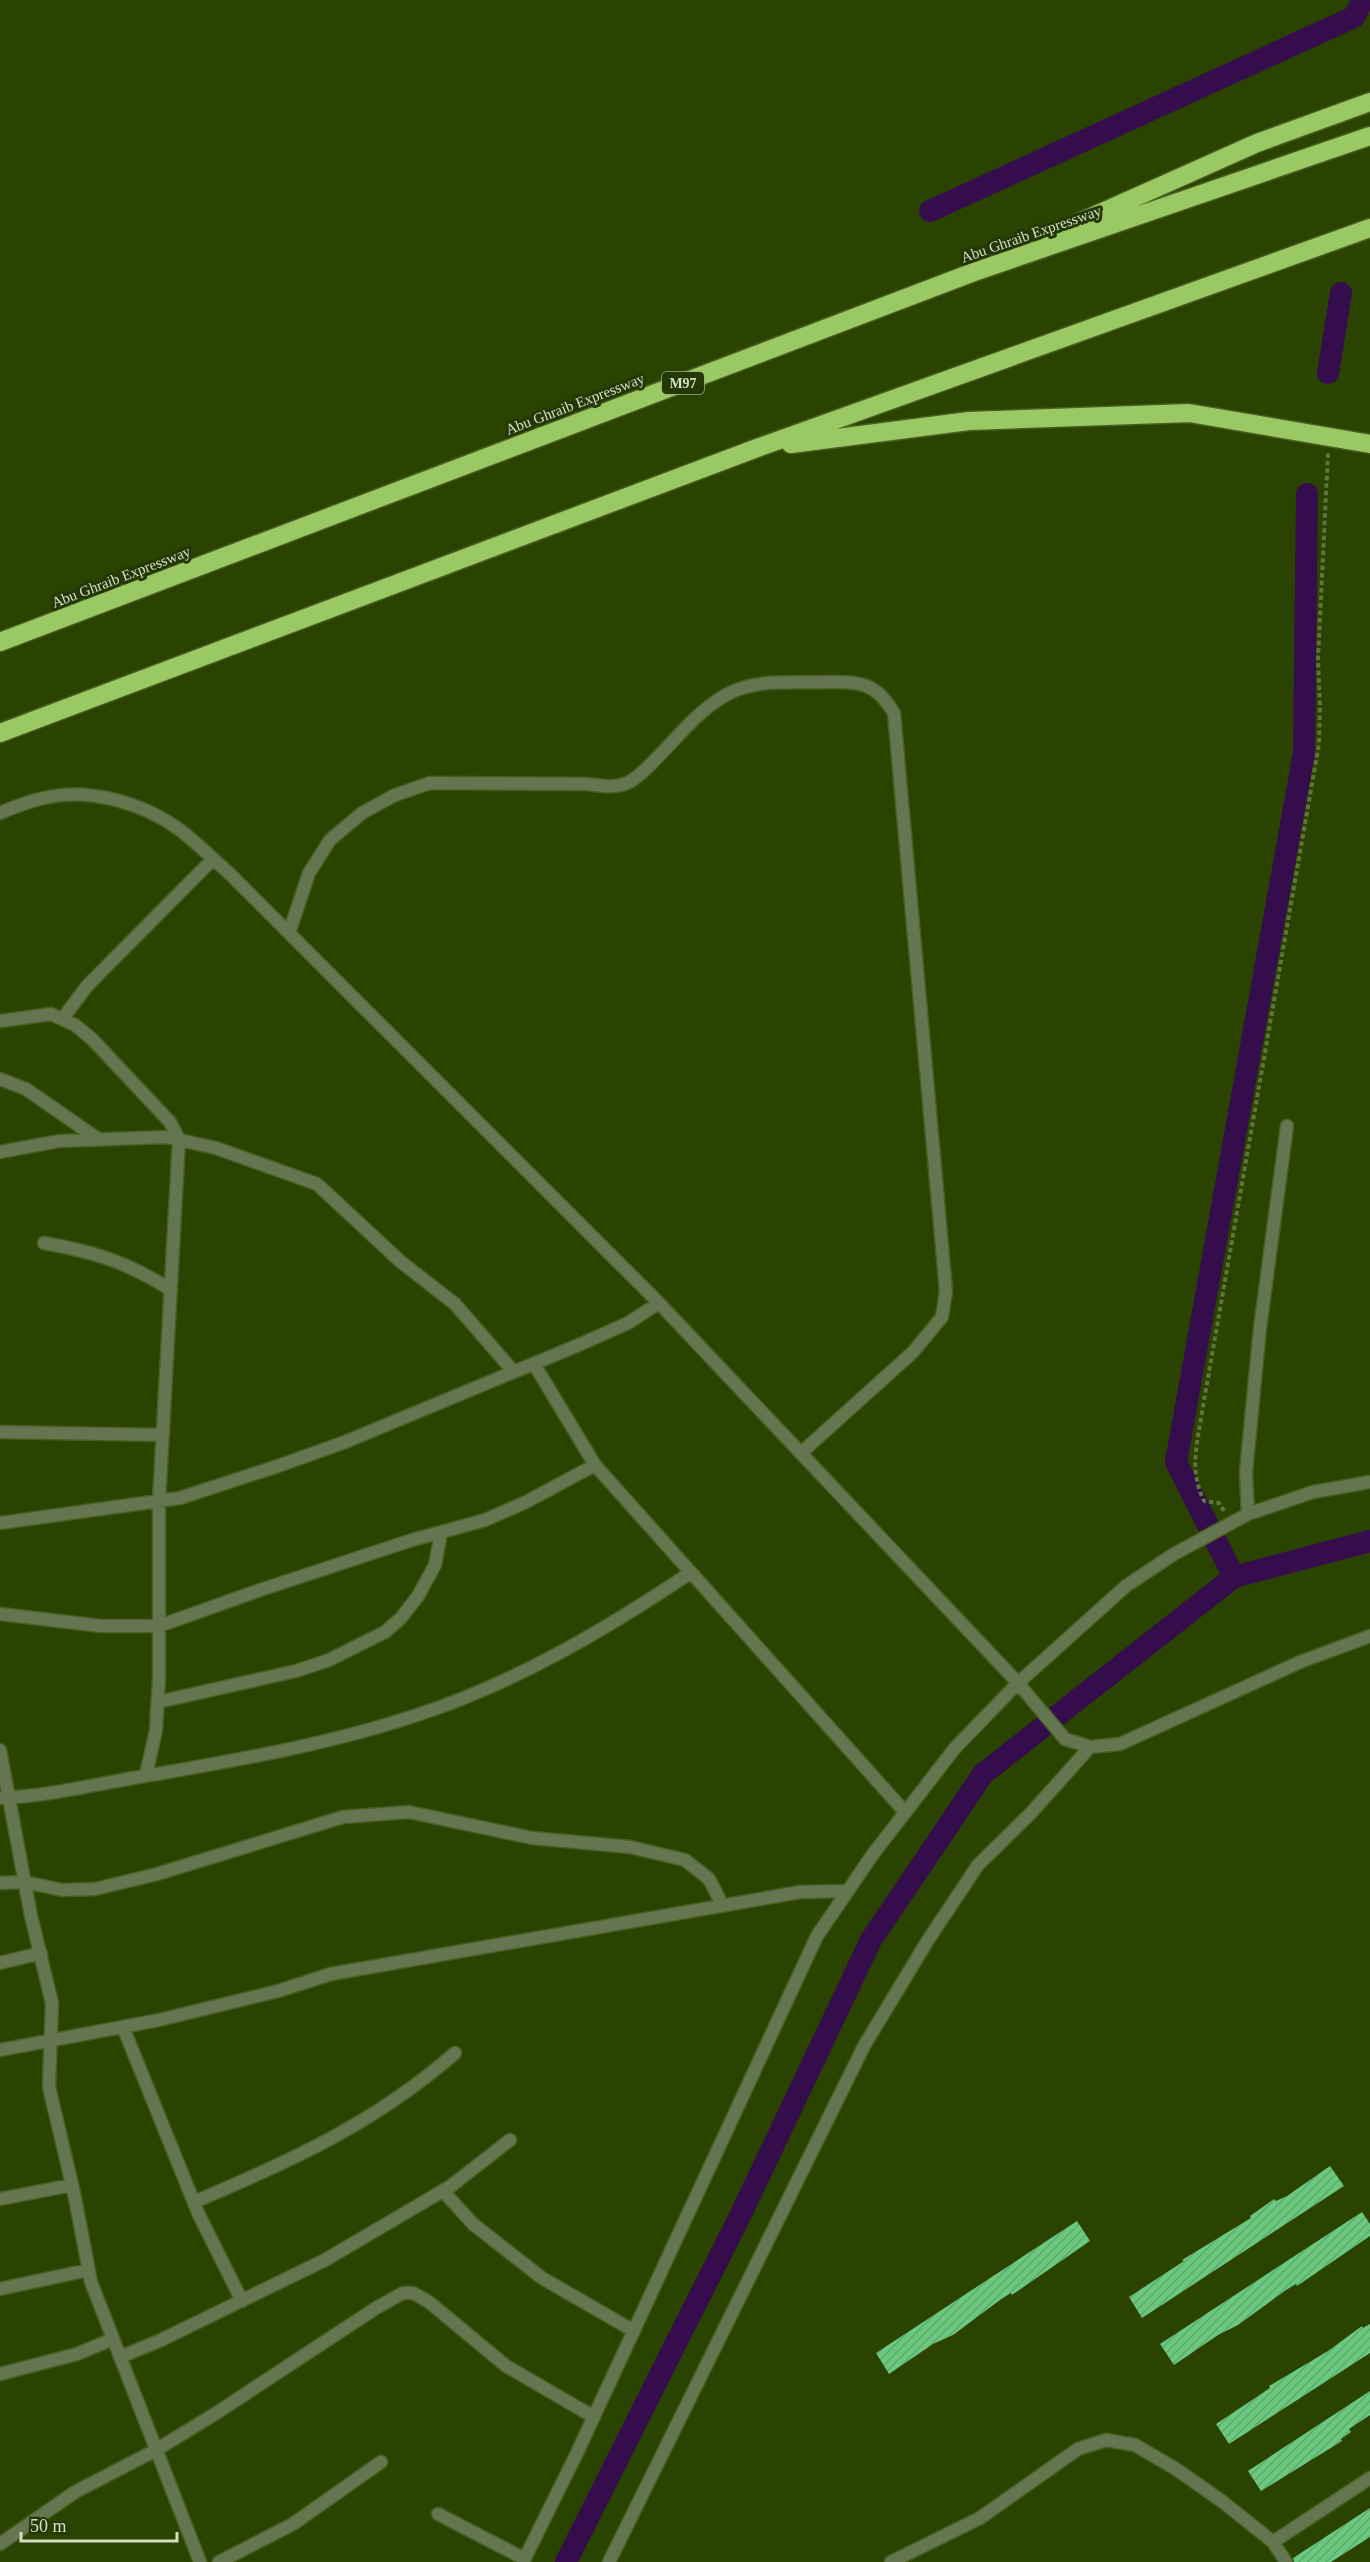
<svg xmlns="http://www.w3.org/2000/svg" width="1370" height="2562" viewBox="0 0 1370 2562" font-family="'Times New Roman',serif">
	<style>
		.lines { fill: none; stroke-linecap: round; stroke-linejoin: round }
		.canal { stroke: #350c4c; stroke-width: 22 }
		.building { fill: url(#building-hatch) }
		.minor-casing { stroke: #485f23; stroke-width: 15 }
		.motorway-casing { stroke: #485f23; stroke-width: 21 }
		.path { stroke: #5f753d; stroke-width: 4; stroke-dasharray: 4.5 3; stroke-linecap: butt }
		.minor { stroke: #63764f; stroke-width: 12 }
		.motorway { stroke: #9ac862; stroke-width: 18 }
		.labels { text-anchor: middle; stroke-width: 6; stroke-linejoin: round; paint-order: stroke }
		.shield { fill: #243707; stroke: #9cad88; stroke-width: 1.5 }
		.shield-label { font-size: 14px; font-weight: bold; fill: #d0e0c0 }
		.street-label { font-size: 15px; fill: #d0e0c0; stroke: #243707 }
	</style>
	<defs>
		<pattern id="building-hatch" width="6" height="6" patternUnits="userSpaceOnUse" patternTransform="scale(1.5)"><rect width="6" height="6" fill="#6ac97f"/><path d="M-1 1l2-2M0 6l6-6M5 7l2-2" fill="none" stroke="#5fa86e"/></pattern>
	</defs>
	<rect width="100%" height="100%" fill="#2a4300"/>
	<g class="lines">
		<!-- canal -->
		<path class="canal" d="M930,211L1354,17L1363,0
			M1328,373L1341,293
			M1234,1577L1176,1462L1304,753L1307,494
			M566,2562L741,2214L871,1940L983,1774L1234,1577L1370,1541"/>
	</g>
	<!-- building -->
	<path class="building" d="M1330,2166L1344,2186L1142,2318L1129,2297L1184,2261L1182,2260L1251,2218L1250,2216L1274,2199L1276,2201L1287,2196Z
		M1362,2212L1370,2224V2236L1297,2286L1296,2284L1286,2290L1238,2325L1218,2335L1174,2365L1160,2344Z
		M1077,2221L1090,2241L1012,2295L1011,2293L1000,2300L953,2335L933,2344L889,2374L876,2353Z
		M1370,2324V2353L1229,2444L1216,2424L1270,2388L1269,2386L1328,2351L1362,2326L1363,2328Z
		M1370,2391V2415L1349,2429L1351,2432L1341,2439L1342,2441L1261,2491L1248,2471Z
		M1370,2508V2537L1331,2562H1294L1293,2558Z"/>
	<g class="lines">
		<!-- minor casing -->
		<g class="minor-casing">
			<path id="minor" d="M0,813C14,807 29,801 44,798C89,787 143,803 180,830C197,843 213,859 229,873L659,1303L1018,1683L1065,1739L1090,1747L1120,1744L1300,1662L1370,1636
				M289,933L309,873L330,840L362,813L395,795L430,783L586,784C599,785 614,789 627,783C637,779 647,768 655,760C679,736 702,705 734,691C762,679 795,683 824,682C859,682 875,681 894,713L946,1291L942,1317L913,1352L801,1453
				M63,1018L87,986L213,859
				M0,1021L51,1014L75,1025L92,1039L170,1122L179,1139L159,1501V1678L156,1730L146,1775
				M0,1079L26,1089L98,1139
				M0,1152L59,1141L166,1137L216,1148L317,1184L401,1262L455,1304L514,1372
				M44,1243C95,1252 127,1262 171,1290
				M534,1364L595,1465L905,1812
				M0,1432L163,1435
				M1248,1514L1246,1472L1260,1328L1287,1126
				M0,1523L180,1498L278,1466L345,1442L581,1344L628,1323L659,1303
				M0,1614L101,1626H159L260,1590L412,1540L485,1520L526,1502L595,1465
				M158,1702L296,1671L329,1660L385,1632L401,1618L418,1596L435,1565L441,1533
				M0,1750L31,1916L52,2003L49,2087L74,2193L91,2282L200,2562
				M0,1798C52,1796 105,1782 157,1774C244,1759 333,1743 417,1715C515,1683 605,1630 690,1573
				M0,1883L25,1882L62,1890L95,1889L157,1874L343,1817L409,1812L532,1838L630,1847L685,1860L709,1879L723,1906
				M0,1963L41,1953
				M123,2027L199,2215L242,2301
				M0,2050L159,2020L278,1991L331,1974L800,1892L846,1891
				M443,2191L473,2224L542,2278L634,2331
				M0,2199L72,2185
				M194,2202C291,2161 375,2123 455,2053
				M0,2289L88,2270
				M120,2357L159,2341L325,2260L451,2186L510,2140
				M0,2374L77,2354L113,2339
				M438,2514L525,2559
				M1273,2542L1370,2478
				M0,2544L75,2492L156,2450L218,2412L376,2308L403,2293H413L429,2302L506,2366L594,2417
				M219,2562L293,2524L381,2462
				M523,2562L577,2453L817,1936L873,1854L955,1748L1018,1683L1126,1586L1174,1554L1248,1514L1313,1492L1370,1482
				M609,2562L864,2046L928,1940L978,1865L1031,1813L1090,1747
				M891,2562L980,2518L1078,2449L1106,2440L1135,2445L1176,2469L1223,2502L1273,2542L1286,2562"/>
		</g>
		<!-- motorway casing -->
		<g class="motorway-casing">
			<path id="motorway" d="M1051,235L1257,143L1370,102
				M791,444L969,421L1189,413L1370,444
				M0,642L974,272L1370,136
				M0,733L757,448L1370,228"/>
		</g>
		<!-- path -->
		<path class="path" d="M1224,1511L1219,1503L1204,1501C1189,1470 1197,1445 1202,1412L1319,744L1320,705L1318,659L1328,453"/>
		<!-- minor -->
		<use href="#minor" class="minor"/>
		<!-- motorway -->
		<use href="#motorway" class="motorway"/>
	</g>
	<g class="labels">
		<!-- shield labels -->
		<rect class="shield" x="662" y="372" width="42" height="22" rx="4.5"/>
		<g class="shield-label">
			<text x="683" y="388">M97</text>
		</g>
		<!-- street labels -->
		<g class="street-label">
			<text transform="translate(1031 234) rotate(-19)" y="5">Abu Ghraib Expressway</text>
			<text transform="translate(575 404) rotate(-21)" y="5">Abu Ghraib Expressway</text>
			<text transform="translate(121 577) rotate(-21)" y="5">Abu Ghraib Expressway</text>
		</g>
	</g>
	<!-- scale -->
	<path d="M21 2532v9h156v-9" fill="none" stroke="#d0e0c0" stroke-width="3"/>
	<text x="30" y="2532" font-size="18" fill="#d0e0c0" stroke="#243707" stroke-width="4.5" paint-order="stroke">50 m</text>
</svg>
